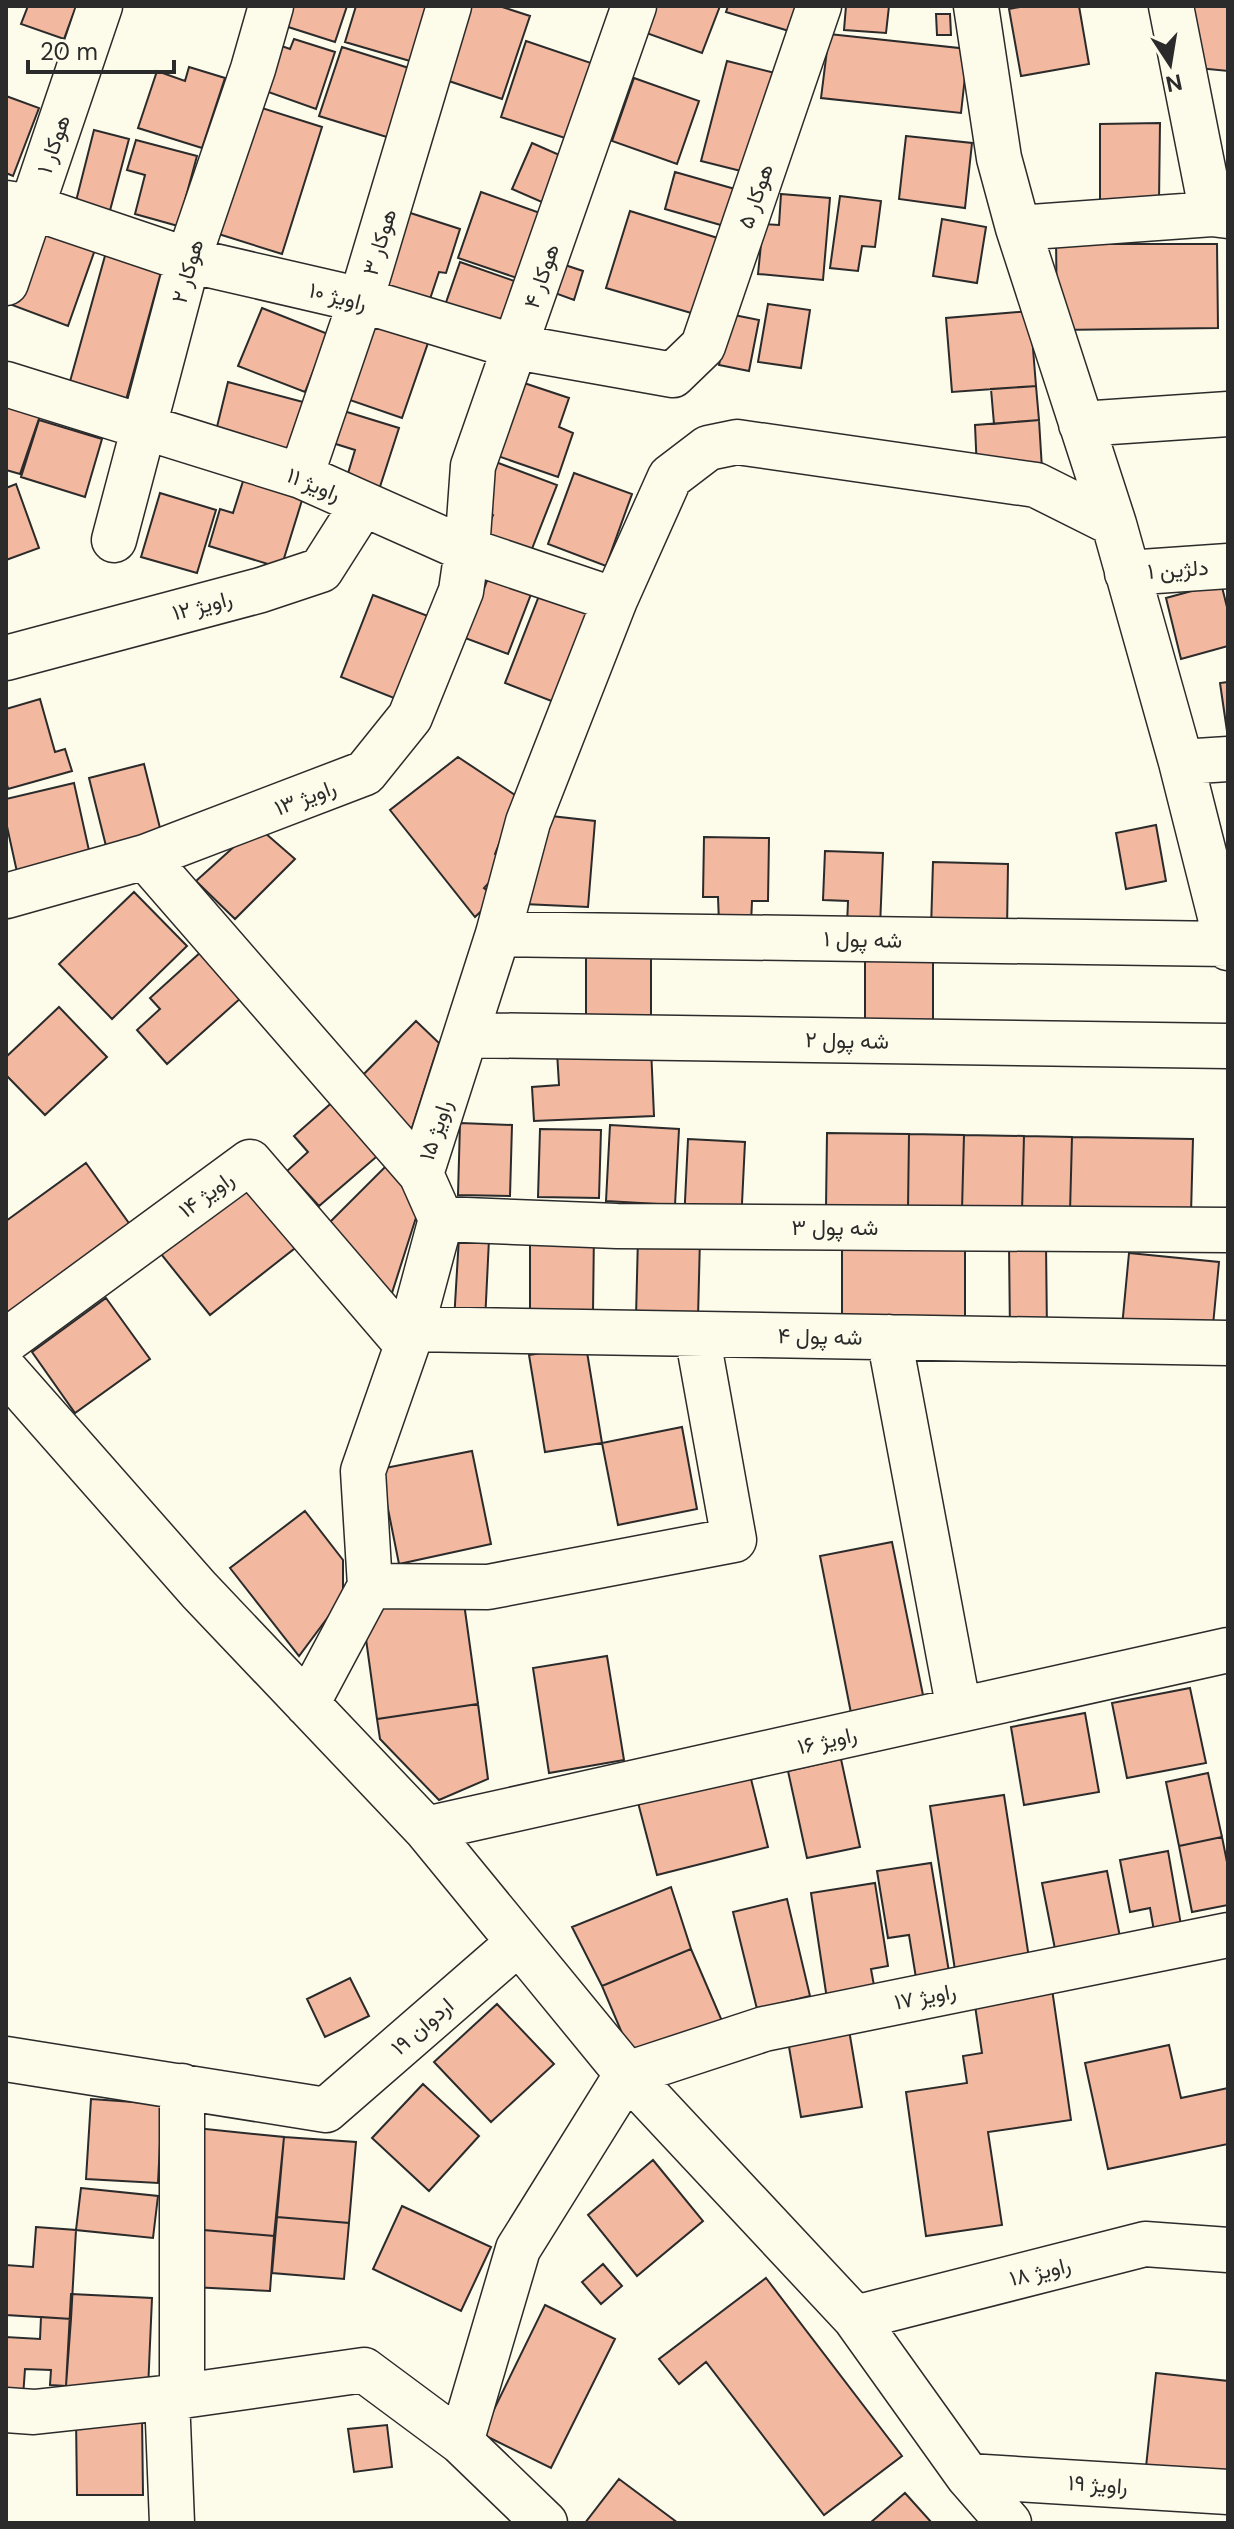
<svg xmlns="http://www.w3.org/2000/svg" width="1234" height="2529" viewBox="0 0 1234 2529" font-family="'DM Sans',Vazirmatn,sans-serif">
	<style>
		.building { fill: #f2b8a0; stroke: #2b2b2b; stroke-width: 2 }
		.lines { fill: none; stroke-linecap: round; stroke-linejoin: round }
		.minor-casing { stroke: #2b2b2b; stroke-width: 47 }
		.minor { stroke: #fdfbea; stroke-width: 44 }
		.labels { text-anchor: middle; stroke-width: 6; stroke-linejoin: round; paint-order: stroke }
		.street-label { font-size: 22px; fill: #2b2b2b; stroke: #fdfbea }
	</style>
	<rect width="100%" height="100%" fill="#fdfbea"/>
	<!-- building -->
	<path class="building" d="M28,6H76L64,39L21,24Z
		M288,6H347L335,42L282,25Z
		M356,6H426L410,61L345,42Z
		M464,6H499L530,16L502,99L440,78Z
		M647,6H720L702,53L638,30Z
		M728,6H797L789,31L726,12Z
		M846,6H889L886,33L844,30Z
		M1025,6H1079L1089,64L1021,76L1009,9Z
		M1194,6H1228V71L1188,67Z
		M936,14H950L951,35H937Z
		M829,34L968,49L961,113L821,98Z
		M294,39L335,52L316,109L257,88L273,43L290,49Z
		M526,41L594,64L568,139L501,117Z
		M342,47L412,69L390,138L319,116Z
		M727,61L779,74L753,174L701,161Z
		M189,67L225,78L202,148L138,128L157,71L185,81Z
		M634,78L699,101L677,164L612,141Z
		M6,96L39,108L13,176L6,173Z
		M249,104L322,127L282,254L209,231Z
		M1160,123L1159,202H1100V124Z
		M94,130L129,139L108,218L74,209Z
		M906,136L972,143L965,208L899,199Z
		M136,140L197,156L178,226L135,214L145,175L127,170Z
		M532,143L564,157L544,203L512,189Z
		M675,172L742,191L731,228L665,209Z
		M481,192L543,214L520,279L458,258Z
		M781,194L830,198L823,280L758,274L763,224L779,225Z
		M840,196L881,201L875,247L862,246L858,271L830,268Z
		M398,209L460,229L446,273L439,272L426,311L371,293Z
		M630,211L721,239L698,315L606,288Z
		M942,219L986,227L977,283L933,276Z
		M42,224L97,244L68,326L12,305Z
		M1056,237H1109V244H1217L1218,328L1057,330Z
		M108,245L164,261L126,400L69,385Z
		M460,262L520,283L501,338L441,317Z
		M562,264L583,271L574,300L552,292Z
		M768,304L810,310L801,368L758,362Z
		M262,308L328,334L305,392L238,366Z
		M1030,311L1036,386L952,392L946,318Z
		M729,314L759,320L749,371L719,365Z
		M369,319L429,340L402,418L341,397Z
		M518,381L569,398L559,427L573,433L558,477L492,454Z
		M228,382L303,402L289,454L215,435Z
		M1036,386L1039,420L994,424L991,389Z
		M6,391L44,404L20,474L6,470Z
		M334,408L399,428L376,499L343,490L355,450L323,440Z
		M39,420L102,439L85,497L21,477Z
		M1039,420L1042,469L977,471L975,425Z
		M493,461L557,485L528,559L482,542L493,515L475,508Z
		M574,473L632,494L606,566L548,544Z
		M244,478L303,497L281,568L209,546L220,509L233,513Z
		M16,484L39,548L6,560V488Z
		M160,493L216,510L197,573L141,557Z
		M495,560L538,576L508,654L465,638Z
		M544,583L592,602L554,702L505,683Z
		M1221,583L1228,611V646L1181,659L1166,598Z
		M373,595L441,621L409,704L341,677Z
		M1228,682V738L1220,683Z
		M40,699L55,752L65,749L72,771L8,789L6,781V709Z
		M458,757L518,797L495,854L506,864L484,888L496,897L475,917L390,810Z
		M144,764L163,840L108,854L89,778Z
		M74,783L90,855L17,872L6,822V799Z
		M542,815L595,821L588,907L524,904Z
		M1156,825L1166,881L1126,889L1116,833Z
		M257,826L295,859L235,919L196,881Z
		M704,837L769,838L768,901H752L751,924L719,923L718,897H703Z
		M825,851L883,853L880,927L847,926L848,901L823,900Z
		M933,862L1008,864L1007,931L931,929Z
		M134,892L187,946L112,1019L59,964Z
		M586,948L651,949V1017L586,1016Z
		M202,951L242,997L167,1064L137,1030L160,1009L150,998Z
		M865,961H933V1031L865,1030Z
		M59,1007L107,1057L45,1115L6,1075V1057Z
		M416,1021L439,1043L410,1134L356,1082Z
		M651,1048L654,1116L534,1121L532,1087L559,1085L557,1052Z
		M336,1099L382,1152L319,1206L287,1171L308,1152L294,1136Z
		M460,1123L512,1125L510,1196L458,1195Z
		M610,1125L679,1129L675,1205L606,1201Z
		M540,1129L601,1130L599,1198L538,1197Z
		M827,1133L909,1134L908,1209L826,1208Z
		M909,1134L964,1135L962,1210L908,1209Z
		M964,1135L1024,1136L1022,1212L962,1210Z
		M1024,1136L1072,1137L1070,1212H1022Z
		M1072,1137L1193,1139L1191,1214L1070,1212Z
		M688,1139L745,1142L741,1224L684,1222Z
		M393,1159L421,1202L391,1296L326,1226Z
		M86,1163L131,1226L6,1316V1221Z
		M247,1179L299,1245L210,1315L157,1249Z
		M530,1230H594L593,1312L530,1311Z
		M459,1237L489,1239L485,1322L454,1321Z
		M638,1237L700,1238L698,1318L636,1317Z
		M965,1241V1334L842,1335V1242Z
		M1009,1244H1046L1047,1332L1010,1333Z
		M1129,1253L1219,1262L1212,1336L1122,1327Z
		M106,1298L150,1359L75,1413L32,1352Z
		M586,1346L602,1443L545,1452L529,1355Z
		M682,1427L697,1509L618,1525L602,1443Z
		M472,1451L491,1544L399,1564L380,1469Z
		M305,1511L343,1560V1597L299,1656L230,1568Z
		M892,1542L924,1700L851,1713L820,1556Z
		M463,1596L478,1704L377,1719L362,1610Z
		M607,1656L624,1760L549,1773L533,1668Z
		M1190,1688L1206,1763L1127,1778L1112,1703Z
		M478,1704L488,1779L439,1800L380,1739L377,1719Z
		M1085,1713L1099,1792L1024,1805L1011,1727Z
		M841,1759L860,1847L807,1858L788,1771Z
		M748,1767L768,1847L657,1875L636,1795Z
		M1208,1773L1222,1837L1179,1846L1166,1782Z
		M1004,1795L1029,1958L955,1970L930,1806Z
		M1222,1837L1228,1867V1905L1192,1912L1179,1846Z
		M1168,1851L1181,1925L1154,1931L1150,1908L1130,1912L1120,1860Z
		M931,1863L950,1978L917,1984L909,1935L888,1938L877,1871Z
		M1107,1871L1120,1937L1055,1949L1042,1883Z
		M875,1883L888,1966L871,1969L875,1991L827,1999L811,1893Z
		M671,1887L691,1949L602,1986L572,1927Z
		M787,1899L810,1996L757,2009L733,1912Z
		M691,1949L722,2021L633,2059L602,1986Z
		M350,1978L369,2016L325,2037L307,1999Z
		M1051,1982L1071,2120L988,2132L1002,2225L926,2236L906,2092L967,2083L963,2056L982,2053L973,1992Z
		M497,2004L554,2064L491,2122L434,2062Z
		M849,2030L862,2107L801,2117L788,2041Z
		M1169,2045L1181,2098L1228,2088V2144L1108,2169L1085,2063Z
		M423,2084L479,2136L429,2191L372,2138Z
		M91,2099L162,2104L158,2183L86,2179Z
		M196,2128L284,2137L274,2236L192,2229Z
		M284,2137L356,2142L349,2223L277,2217Z
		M653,2160L703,2221L637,2276L588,2215Z
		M81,2188L158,2196L153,2238L76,2230Z
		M402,2206L491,2247L461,2311L373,2269Z
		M277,2217L349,2223L344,2279L272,2273Z
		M36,2227L76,2230L71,2319L6,2315V2265L33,2267Z
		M192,2229L274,2236L270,2291L192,2287Z
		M603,2264L622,2286L601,2304L582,2282Z
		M766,2278L902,2456L824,2515L706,2362L679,2384L659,2359Z
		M71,2294L152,2298L148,2390L66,2386Z
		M545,2305L615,2339L551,2468L482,2434Z
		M41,2317L71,2319L66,2386L50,2385L51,2370L25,2369L23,2397L6,2396V2337L40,2339Z
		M1156,2373L1228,2381V2475L1146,2467Z
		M142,2416L143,2495H77L76,2418Z
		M387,2425L392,2467L354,2472L348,2429Z
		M619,2479L678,2523H585Z
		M905,2493L932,2523H870Z"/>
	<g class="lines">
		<!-- minor casing -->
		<g class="minor-casing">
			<path id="minor" d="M976,6L999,158L1018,228L1114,524L1181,762L1228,948
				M1171,6L1212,214
				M6,203L31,207L188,260L361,300L516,347L673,375L703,346L819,6
				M1018,228L1212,214L1228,216
				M6,283L100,6
				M6,384L301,476L467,550L615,600
				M1081,424L1228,414
				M301,476L361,300L449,6
				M114,540L188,260L253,69L271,6
				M1127,573L1228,566
				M6,658L261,590L321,570L363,504
				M1181,762L1228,759
				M145,857L421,1174
				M6,896L145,857L365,773L410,717L461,591L467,550L473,466L634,6
				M498,934L1227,944
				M466,1035L1228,1046
				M441,1219L617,1226L1228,1230
				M411,1329L1228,1343
				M889,1337L959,1710
				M6,1341L250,1162L407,1345
				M6,1371L199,1590L426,1829L627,2074L855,2318L968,2476L1009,2523
				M370,1586L488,1587L734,1540L697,1334
				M307,1704L370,1586L363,1471L407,1345L441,1219L421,1174L498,934L528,822L615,600L670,477L708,448L737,442L1036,485L1114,524
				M426,1829L1228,1650
				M6,2059L326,2110L518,1943
				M855,2318L1145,2244L1228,2250
				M182,2396V2086
				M167,2397L172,2523
				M6,2410L34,2412L182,2396L364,2370L461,2442L545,2523
				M461,2442L518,2249L627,2074L764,2029L1228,1935
				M968,2476L1228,2492"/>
		</g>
		<!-- minor -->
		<use href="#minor" class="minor"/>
	</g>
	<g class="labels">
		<!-- street labels -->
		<g class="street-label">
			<text transform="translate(53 144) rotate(-71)" y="8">هوکار ۱</text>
			<text transform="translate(755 196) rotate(-71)" y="8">هوکار ۵</text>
			<text transform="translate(379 242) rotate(-73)" y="8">هوکار ۳</text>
			<text transform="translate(187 271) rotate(-74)" y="8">هوکار ۲</text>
			<text transform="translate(541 276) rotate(-71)" y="8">هوکار ۴</text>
			<text transform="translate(338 296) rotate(14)" y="8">راویژ ۱۰</text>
			<text transform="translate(314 484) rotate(22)" y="8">راویژ ۱۱</text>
			<text transform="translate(1178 569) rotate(-4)" y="8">دلژین ۱</text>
			<text transform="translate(202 605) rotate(-15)" y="8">راویژ ۱۲</text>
			<text transform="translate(305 797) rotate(-21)" y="8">راویژ ۱۳</text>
			<text transform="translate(863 939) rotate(1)" y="8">شه پول ۱</text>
			<text transform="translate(847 1040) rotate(1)" y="8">شه پول ۲</text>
			<text transform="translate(435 1130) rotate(-72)" y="8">راویژ ۱۵</text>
			<text transform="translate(206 1194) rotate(-36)" y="8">راویژ ۱۴</text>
			<text x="835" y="1235">شه پول ۳</text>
			<text transform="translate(820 1336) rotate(1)" y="8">شه پول ۴</text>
			<text transform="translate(827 1740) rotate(-13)" y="8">راویژ ۱۶</text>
			<text transform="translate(925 1996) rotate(-11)" y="8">راویژ ۱۷</text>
			<text transform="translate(422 2026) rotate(-41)" y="8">اردوان ۱۹</text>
			<text transform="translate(1040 2271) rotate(-14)" y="8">راویژ ۱۸</text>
			<text transform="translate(1098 2484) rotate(4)" y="8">راویژ ۱۹</text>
		</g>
	</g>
	<!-- border -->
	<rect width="1234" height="2529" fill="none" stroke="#2b2b2b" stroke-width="16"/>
	<!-- north arrow -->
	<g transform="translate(1170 64) rotate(168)" stroke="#fdfbea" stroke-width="6" paint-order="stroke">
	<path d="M0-6L14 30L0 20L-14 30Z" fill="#2b2b2b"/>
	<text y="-12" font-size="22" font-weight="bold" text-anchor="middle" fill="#2b2b2b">N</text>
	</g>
	<!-- scale -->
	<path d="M28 60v12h146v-12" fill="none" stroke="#2b2b2b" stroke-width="4"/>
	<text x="40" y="60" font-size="24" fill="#2b2b2b" stroke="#fdfbea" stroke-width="6" paint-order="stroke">20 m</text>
</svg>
